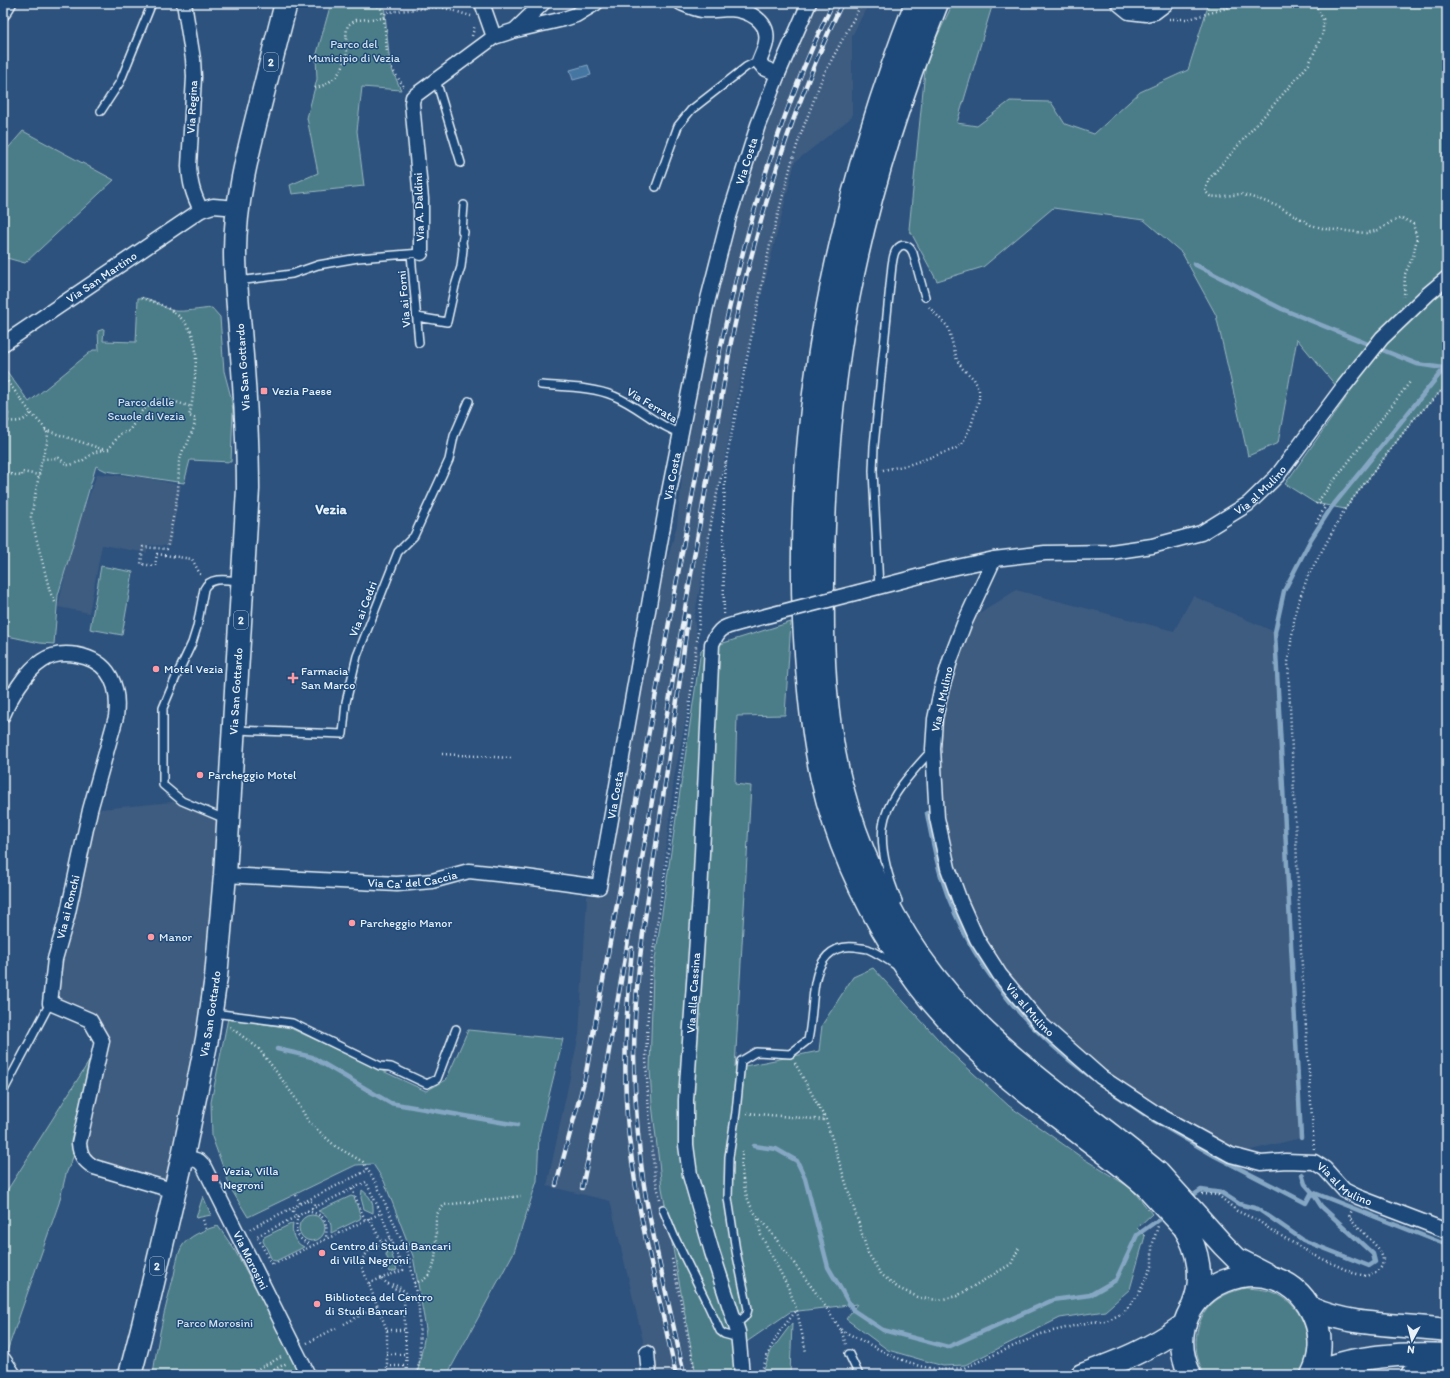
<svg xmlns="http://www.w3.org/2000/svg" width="1450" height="1378" viewBox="0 0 1450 1378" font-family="Itim,sans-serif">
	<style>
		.built { fill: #3e5b80 }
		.green { fill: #4c7d88; stroke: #9ab7c0 }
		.water { fill: #4576a2; stroke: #86a7c4 }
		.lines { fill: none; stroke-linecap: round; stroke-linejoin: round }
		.stream { stroke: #86a7c4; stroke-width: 4.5 }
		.service-casing { stroke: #e8f1f8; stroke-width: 10 }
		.minor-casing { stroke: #e8f1f8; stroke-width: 17 }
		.primary-casing { stroke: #e8f1f8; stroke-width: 25 }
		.trunk-casing { stroke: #e8f1f8; stroke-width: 25 }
		.motorway-casing { stroke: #e8f1f8; stroke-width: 25 }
		.path { stroke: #e8f1f8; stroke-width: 2.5; stroke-dasharray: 1 3; stroke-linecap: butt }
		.service { stroke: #1f4a7a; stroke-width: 7 }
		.minor { stroke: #1f4a7a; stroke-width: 14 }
		.primary { stroke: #1f4a7a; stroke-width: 22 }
		.trunk { stroke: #1f4a7a; stroke-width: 22 }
		.motorway { stroke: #1f4a7a; stroke-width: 22 }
		.rail-casing { stroke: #e8f1f8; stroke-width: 4.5 }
		.rail { stroke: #1f4a7a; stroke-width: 3; stroke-dasharray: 9; stroke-linecap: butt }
		.minor-bridge-casing { stroke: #e8f1f8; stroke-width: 17; stroke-linecap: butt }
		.trunk-bridge-casing { stroke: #e8f1f8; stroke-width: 25; stroke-linecap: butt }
		.minor-bridge { stroke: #1f4a7a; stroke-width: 14 }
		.trunk-bridge { stroke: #1f4a7a; stroke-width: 22 }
		.poi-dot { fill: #ff9aa2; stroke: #1f4a7a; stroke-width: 1.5 }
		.labels { text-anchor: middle; stroke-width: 3; stroke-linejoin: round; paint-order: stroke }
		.shield { fill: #1f4a7a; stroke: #acbfd2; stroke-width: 1 }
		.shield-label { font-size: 11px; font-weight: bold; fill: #e8f1f8 }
		.park-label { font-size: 12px; fill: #d1e0e7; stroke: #1f4a7a }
		.street-label { font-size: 12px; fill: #e8f1f8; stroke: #1f4a7a }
		.poi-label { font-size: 12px; fill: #e8f1f8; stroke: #1f4a7a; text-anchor: start }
		.quarter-label { font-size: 14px; font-weight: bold; fill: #e8f1f8; stroke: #1f4a7a }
	</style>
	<rect width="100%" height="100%" fill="#2d527d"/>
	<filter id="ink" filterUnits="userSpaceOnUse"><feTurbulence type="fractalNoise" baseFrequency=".025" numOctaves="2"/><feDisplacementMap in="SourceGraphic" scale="8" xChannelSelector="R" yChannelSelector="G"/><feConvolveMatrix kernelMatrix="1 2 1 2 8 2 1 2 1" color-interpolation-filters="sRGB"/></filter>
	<g filter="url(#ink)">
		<!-- built -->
		<path class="built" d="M818,3H869L852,36V117L795,162L739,385L694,618L699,653L674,778L654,954L664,1103L733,1375H651L610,1201L547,1186L579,1034L587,896H603L659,590L677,525L685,449L736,207L783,78Z
			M97,474L140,477L181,485L170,546L147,545V553L102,545L89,613L58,607L72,542Z
			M1016,590L1174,631L1193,596L1275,632L1301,1138L1231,1155L1101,1076L1000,975L948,868L933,749L964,624Z
			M182,801L228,820L175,1191L82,1158L102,1041L90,1020L50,1003L90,810Z"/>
		<!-- green -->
		<path class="green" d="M331,3H384L390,65L401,90L362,87L357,131L364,186L292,194L290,185L318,173L307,118L317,79L316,57Z
			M953,3H993L957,123L977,126L1010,101L1051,102L1065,124L1094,134L1140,92L1188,70L1209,3H1447V385L1413,420L1345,509L1315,503L1285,484L1346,398L1297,339L1278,443L1248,456L1216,315L1182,253L1144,220L1053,208L983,267L937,281L909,229L926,60Z
			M23,131L114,180L25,263L3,257V154Z
			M138,298C152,296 161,308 174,311C184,312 201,309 212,308L220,317L224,371L231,397L233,411L231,462L190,460L184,483L106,471L96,466L58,595L54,644L40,643L3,635V445L9,413L3,411V366L29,402L93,350H99L98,331L104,329L103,341L136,342Z
			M101,566L133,572L122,635L90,629Z
			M791,622L785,715L737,716L735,784L751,786L735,1068L819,1051L822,1025L853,977L873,968L948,1050L1009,1106L1084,1159L1131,1188L1152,1214L1137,1228L1145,1236L1130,1289L1105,1311L1060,1318L965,1365L943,1366L888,1350L846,1319L857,1304L790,1312L735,1350L736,1375H696L662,1188L652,1104L650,1069L653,973L701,650Z
			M228,1018L290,1028L426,1091L446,1080L468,1030L563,1039L539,1136L537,1181L514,1252L447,1375H417L426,1329L413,1256L384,1181L373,1164L356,1165L248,1217L231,1189L212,1137L211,1102Z
			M102,1041L79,1143L66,1174L59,1203L4,1360L3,1359V1197Z
			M362,1190C370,1196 374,1202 373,1213L364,1209L361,1198Z
			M203,1196L211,1215L196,1218Z
			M351,1196L354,1197L361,1217L360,1219L331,1233C332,1222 329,1215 318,1211Z
			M299 1228a13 13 0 1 1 26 0a13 13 0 1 1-26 0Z
			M293,1223C291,1234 294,1242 304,1247L276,1261L272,1260L263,1241L264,1237Z
			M218,1226L234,1249L304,1375H153C157,1341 165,1308 174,1275C176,1266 177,1256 181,1248C187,1236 206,1229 218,1226Z
			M388,1243L397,1270L390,1272L388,1268L390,1264L386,1255Z
			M1245,1288C1257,1289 1270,1289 1281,1296C1303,1309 1314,1340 1304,1364C1303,1368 1300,1372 1298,1375H1205C1191,1353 1193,1319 1214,1302C1224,1294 1234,1291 1245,1288Z
			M792,1323L790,1375H762L771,1351Z
			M1374,1369V1375H1340Z"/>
		<!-- water -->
		<path class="water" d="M588,65L591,75L573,80L570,70Z"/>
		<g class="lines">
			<!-- stream -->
			<path class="stream" d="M1194,264L1282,309L1417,364L1443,368
				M927,813C931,834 935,855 941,876C967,960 1021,1025 1091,1077
				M277,1049L312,1057L390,1103L517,1125
				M1110,1091L1144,1114
				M1153,1120L1215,1156L1306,1203L1312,1192L1321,1206L1373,1254L1375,1262L1369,1266L1303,1240L1258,1209L1239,1204L1222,1193L1201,1190L1189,1198
				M1301,1138L1275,632L1284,591L1311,539L1331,508L1447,365
				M754,1146L776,1149L797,1161L805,1178L828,1267L853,1310L883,1330L948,1347L1053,1300L1090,1295L1116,1280L1137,1235L1165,1215
				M1302,1174L1305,1184L1312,1192L1447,1245"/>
			<!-- service casing -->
			<g class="service-casing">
				<path id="service" d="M436,80L461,163
					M101,111L120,82L152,3
					M656,187L678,126L691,110L746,67L752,64L759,62
					M411,254L419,343
					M238,281L292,274L318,265L358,258L421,253
					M417,317L447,322L455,286L461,267L463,249L462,242L464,232L462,231L464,205
					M541,385C563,387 594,387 614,396C639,406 655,425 682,434
					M879,587L873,471L874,446L892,265C893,261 893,253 897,249C903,242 910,246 913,253L925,297
					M236,730L343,734L346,702L357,656L398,552L414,536L449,460L454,436L469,401
					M225,819L182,801L163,785V708L176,677L192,643L197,627L204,589C210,576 228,580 240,581
					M898,901C888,877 877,844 885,817C893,791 914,770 932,750
					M213,1013L292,1023L380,1066L391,1067L427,1084L437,1079L456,1029
					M3,1092L50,1003
					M663,1209L674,1236L708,1305L720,1331L724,1334L739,1338
					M736,1324C742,1319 747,1317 748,1309L736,1251L728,1198L729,1157L736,1112L741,1061L756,1052L790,1054L808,1040C812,1021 812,1002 815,983C819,961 831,944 855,947C859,948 864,948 868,949C877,953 888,960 897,966
					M849,1354L859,1375"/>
			</g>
			<!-- minor casing -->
			<g class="minor-casing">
				<g id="minor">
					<path d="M184,3L193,59L194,77L189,166C190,184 193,194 201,210"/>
					<path d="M482,3L494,37"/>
					<path d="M681,3C688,6 694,9 702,10C711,11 720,9 730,9C747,10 770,20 766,42C765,49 761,56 759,62L764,68L778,74"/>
					<path d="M1118,3L1129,12L1146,14L1155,12L1167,3"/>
					<path d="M3,13L9,3"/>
					<path d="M516,29L543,3"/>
					<path d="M421,253V199L412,103L413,97L494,37L516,30L564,19L576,15L596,3"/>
					<path id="s1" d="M3,344L201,210L213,206L238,208"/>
					<path id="s2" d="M994,559L964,624L951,658L941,691L935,719L933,749L937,818L948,868L960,901L977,939L1000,975L1041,1024L1101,1077L1157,1114L1231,1155L1261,1163L1286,1161L1314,1162L1325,1169L1344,1190L1358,1197L1447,1231"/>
					<path id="s3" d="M859,592L943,570L994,559L1045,553L1111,552L1152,546L1201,533L1248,504L1277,476L1344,386L1382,338L1428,294L1447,278"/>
					<path d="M3,715C10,698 26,671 42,661C52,654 65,653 77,655C110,661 120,686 116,717L90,810L67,917L55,959L50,1003L90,1020L102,1041L79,1143C80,1155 84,1161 94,1167L175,1191"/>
					<path id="s4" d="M225,875L397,884L432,881L469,871L526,877L599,887L669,492L706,307L729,217L758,125L778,74L809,3"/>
					<path id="s5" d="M183,1156L199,1161L203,1165L308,1375"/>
					<path d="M647,1353L649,1375"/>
					<path d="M3,1359L14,1375"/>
					<path id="s6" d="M742,1375L738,1332L712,1252L690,1175L686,1145V1100L700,895L712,644C720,626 725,627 743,622"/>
				</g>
			</g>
			<!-- primary casing -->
			<g class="primary-casing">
				<g id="primary">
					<path id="s7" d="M130,1375L143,1325L183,1156L207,1039L216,977L225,875L248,489C248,440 245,392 241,343C239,313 235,283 235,252C235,204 247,156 259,109C268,74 277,38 286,3"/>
				</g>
			</g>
			<!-- trunk casing -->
			<g class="trunk-casing">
				<path id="trunk" d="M916,3C839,199 795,410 804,621C807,674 811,727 822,779C836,840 862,898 895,950C925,999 966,1042 1010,1079C1054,1116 1102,1148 1146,1186
					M937,3C899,98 867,198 848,299C831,392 823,486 823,581C822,648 824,718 841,784C857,845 884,905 920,957C982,1047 1076,1104 1158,1173
					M1197,1216L1223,1245L1237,1259L1266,1274
					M1184,1227C1199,1250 1204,1280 1193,1306
					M1310,1308C1351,1327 1403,1324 1447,1330
					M1082,1375C1120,1361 1151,1349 1184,1325
					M1190,1375C1149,1285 1282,1233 1315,1319C1322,1337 1321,1358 1312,1375
					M1313,1375C1347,1355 1408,1353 1447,1355"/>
			</g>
			<!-- motorway casing -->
			<g class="motorway-casing">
				<path id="motorway" d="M1412,1375L1447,1368"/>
			</g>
			<!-- path -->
			<path class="path" d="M375,3L381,9L384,18
				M1311,3L1316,7L1323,19V33L1309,64L1216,171L1209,179L1205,191L1210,196L1217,197L1241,194L1261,200L1280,207L1311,225L1326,229L1366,233L1379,230L1391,222L1402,218L1413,224L1417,238L1413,256L1405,274L1404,297
				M384,18L386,12L441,7L471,16
				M1169,19H1189L1244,3
				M472,36L475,25
				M315,88C333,84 346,69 347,50C347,42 345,33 348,25L356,20L384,18L388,63L404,87
				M142,298C171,306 196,322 196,355C196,363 195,370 195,377C193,390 193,403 189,416L195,418L194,427L187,445L183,450L179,462L178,492L167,549L143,547L141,564L155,566L157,554L192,559L201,576
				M3,375L31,413L44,427L48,434L47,443L42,459
				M8,421C18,422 24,422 31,413
				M45,430L105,450
				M883,470L908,465L955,449L962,444L971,426L979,399V389L974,379L963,369L957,360L948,327L929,307
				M3,473L22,476V472L39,475
				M1316,504L1410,382
				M1316,523L1325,507L1318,502
				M55,602L50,592L31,517L42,459L59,458L67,465H70L82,461L95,452L109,449L120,434L129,431L142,411L158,400L166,399L192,407
				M724,614L723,526L726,461L770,245L792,161L800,136L823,76L862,3
				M697,641C704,581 707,519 726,461
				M442,754L512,758
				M230,1027L258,1048L272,1066L296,1099L308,1121L335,1146L363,1162L377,1185L409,1257L419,1308L420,1356L417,1375
				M795,1063L826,1120L868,1253L881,1274L898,1288L920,1298L939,1300L957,1296L1011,1264L1019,1248
				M747,1113L825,1120
				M1314,1149L1301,951L1288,662L1296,609L1308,576L1345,509L1413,420L1447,385
				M742,1151C740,1174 745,1209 765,1224L819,1297L841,1330L846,1344
				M352,1189L365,1220
				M1202,1194L1218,1195L1237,1211L1257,1220L1271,1230L1314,1255L1353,1273L1366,1276L1377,1272L1382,1265L1383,1258L1379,1249L1349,1217L1352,1210
				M296,1195L300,1203
				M660,1199L655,1177L651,1136L648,1098L646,1058L650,972L689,710L696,646
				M307,1201L313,1202L314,1204L312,1208
				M294,1207L293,1211L296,1217
				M307,1211C324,1215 328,1219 326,1238
				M298,1216C294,1232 296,1238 311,1245
				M369,1218L382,1243L370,1249L360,1262L387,1330V1375
				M758,1219L761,1235L789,1289L797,1311L806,1352
				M203,1220L206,1229
				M250,1229L368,1170
				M382,1243L390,1238
				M672,1259L694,1366
				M382,1279L390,1286L400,1291L404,1296L405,1330
				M369,1283L403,1270L381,1213L366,1182L257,1236L272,1265L381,1213
				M414,1283C441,1279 435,1245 436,1224C436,1222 436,1217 437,1215C438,1211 442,1208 444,1205L521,1196
				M388,1284C395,1284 399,1287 404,1291C407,1295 413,1296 417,1298
				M344,1324L378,1306
				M387,1330H405L407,1375
				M841,1330L892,1356L919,1366L940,1370L964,1368L1041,1334L1090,1322L1106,1321L1123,1313L1138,1295L1152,1266V1246L1158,1226
				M307,1343L336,1328
				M387,1354H406
				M387,1366H406
				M204,1375L215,1372L226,1375
				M232,1375L248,1374L283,1356
				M263,1375L287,1363
				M760,1375L770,1349L780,1331L796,1311"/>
			<!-- service -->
			<use href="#service" class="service"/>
			<!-- minor -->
			<use href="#minor" class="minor"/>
			<!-- primary -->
			<use href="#primary" class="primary"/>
			<!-- trunk -->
			<use href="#trunk" class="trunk"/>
			<!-- motorway -->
			<use href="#motorway" class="motorway"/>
			<!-- rail casing -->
			<g class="rail-casing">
				<path id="rail" d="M632,948C627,1004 623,1061 627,1117C634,1204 658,1289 676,1375
					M556,1185L585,1078L713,384C739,253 774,123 833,3
					M582,1188L602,1091L731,342C756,225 790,111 842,3
					M684,1375C672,1316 657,1257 646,1198C638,1151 635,1103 634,1056C634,985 645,915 656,845C667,769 679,693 688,616"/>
			</g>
			<!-- rail -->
			<use href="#rail" class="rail"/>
			<!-- minor-bridge casing -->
			<g class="minor-bridge-casing">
				<path id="minor-bridge" d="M743,622L859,592"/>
			</g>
			<!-- trunk-bridge casing -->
			<g class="trunk-bridge-casing">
				<path id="trunk-bridge" d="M1158,1173L1197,1216
					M1146,1186L1184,1227"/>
			</g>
			<!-- minor-bridge -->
			<use href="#minor-bridge" class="minor-bridge"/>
			<!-- trunk-bridge -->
			<use href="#trunk-bridge" class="trunk-bridge"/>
		</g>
	</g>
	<!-- markers -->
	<g class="poi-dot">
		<rect x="260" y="387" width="8" height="8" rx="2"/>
		<circle cx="156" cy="669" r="4"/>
		<path d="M291 672h4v4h4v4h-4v4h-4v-4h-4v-4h4z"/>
		<circle cx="200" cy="775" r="4"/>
		<circle cx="352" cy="923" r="4"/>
		<circle cx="151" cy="937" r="4"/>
		<rect x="211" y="1174" width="8" height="8" rx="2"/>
		<circle cx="322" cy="1253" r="4"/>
		<circle cx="317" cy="1304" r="4"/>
	</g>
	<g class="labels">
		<!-- shield labels -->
		<g class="shield">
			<rect x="264" y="53" width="14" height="18" rx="3"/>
			<rect x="234" y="611" width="14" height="18" rx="3"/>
			<rect x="150" y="1257" width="14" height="18" rx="3"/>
		</g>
		<g class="shield-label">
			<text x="271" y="66">2</text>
			<text x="241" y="624">2</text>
			<text x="157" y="1270">2</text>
		</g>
		<!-- park labels -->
		<g class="park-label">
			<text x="354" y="48">Parco del<tspan x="354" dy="14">Municipio di Vezia</tspan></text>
			<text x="146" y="406">Parco delle<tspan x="146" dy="14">Scuole di Vezia</tspan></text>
			<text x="215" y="1327">Parco Morosini</text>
		</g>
		<!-- street labels -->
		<g class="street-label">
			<text transform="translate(192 107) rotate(-87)" y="4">Via Regina</text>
			<text dy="4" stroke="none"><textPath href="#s4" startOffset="1118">Via Costa</textPath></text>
			<text transform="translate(419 207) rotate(-92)" y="4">Via A. Daldini</text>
			<text dy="4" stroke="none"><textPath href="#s1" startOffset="119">Via San Martino</textPath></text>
			<text transform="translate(404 299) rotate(-95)" y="4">Via ai Forni</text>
			<text transform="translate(243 367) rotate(-94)" y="4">Via San Gottardo</text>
			<text transform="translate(652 405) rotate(31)" y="4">Via Ferrata</text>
			<text dy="4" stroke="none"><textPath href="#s4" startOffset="794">Via Costa</textPath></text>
			<text dy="4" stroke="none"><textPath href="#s3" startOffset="422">Via al Mulino</textPath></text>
			<text transform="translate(363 609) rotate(-69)" y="4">Via ai Cedri</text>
			<text dy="4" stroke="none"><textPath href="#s7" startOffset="694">Via San Gottardo</textPath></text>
			<text transform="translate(942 699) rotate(-78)" y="4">Via al Mulino</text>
			<text dy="4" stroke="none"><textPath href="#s4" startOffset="470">Via Costa</textPath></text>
			<text dy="4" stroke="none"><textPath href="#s4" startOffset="188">Via Ca' del Caccia</textPath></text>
			<text transform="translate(68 907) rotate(-76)" y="4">Via ai Ronchi</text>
			<text dy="4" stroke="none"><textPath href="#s6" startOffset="390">Via alla Cassina</textPath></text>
			<text dy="4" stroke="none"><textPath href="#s2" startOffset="487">Via al Mulino</textPath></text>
			<text dy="4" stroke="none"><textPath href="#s7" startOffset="370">Via San Gottardo</textPath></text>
			<text dy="4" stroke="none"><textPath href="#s2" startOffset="859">Via al Mulino</textPath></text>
			<text dy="4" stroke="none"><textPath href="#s5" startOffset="129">Via Morosini</textPath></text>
		</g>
		<!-- poi labels -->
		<g class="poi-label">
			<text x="272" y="395">Vezia Paese</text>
			<text x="164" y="673">Motel Vezia</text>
			<text x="301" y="675">Farmacia<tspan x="301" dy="14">San Marco</tspan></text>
			<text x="208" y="779">Parcheggio Motel</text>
			<text x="360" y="927">Parcheggio Manor</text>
			<text x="159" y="941">Manor</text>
			<text x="223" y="1175">Vezia, Villa<tspan x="223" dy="14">Negroni</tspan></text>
			<text x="330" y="1250">Centro di Studi Bancari<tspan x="330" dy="14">di Villa Negroni</tspan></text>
			<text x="325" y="1301">Biblioteca del Centro<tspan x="325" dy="14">di Studi Bancari</tspan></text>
		</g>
		<!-- quarter labels -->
		<g class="quarter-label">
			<text x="331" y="514">Vezia</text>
		</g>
	</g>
	<!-- margin -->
	<rect width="1450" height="1378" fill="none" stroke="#1f4a7a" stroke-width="16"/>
	<rect x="8" y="8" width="1434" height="1362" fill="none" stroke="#e8f1f8" stroke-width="1.5" filter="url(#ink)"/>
	<!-- north arrow -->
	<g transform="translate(1412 1340) rotate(187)" stroke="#1f4a7a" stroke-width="3" paint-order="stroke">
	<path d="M0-3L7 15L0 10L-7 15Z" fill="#e8f1f8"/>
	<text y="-6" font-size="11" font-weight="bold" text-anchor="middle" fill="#e8f1f8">N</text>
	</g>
</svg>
